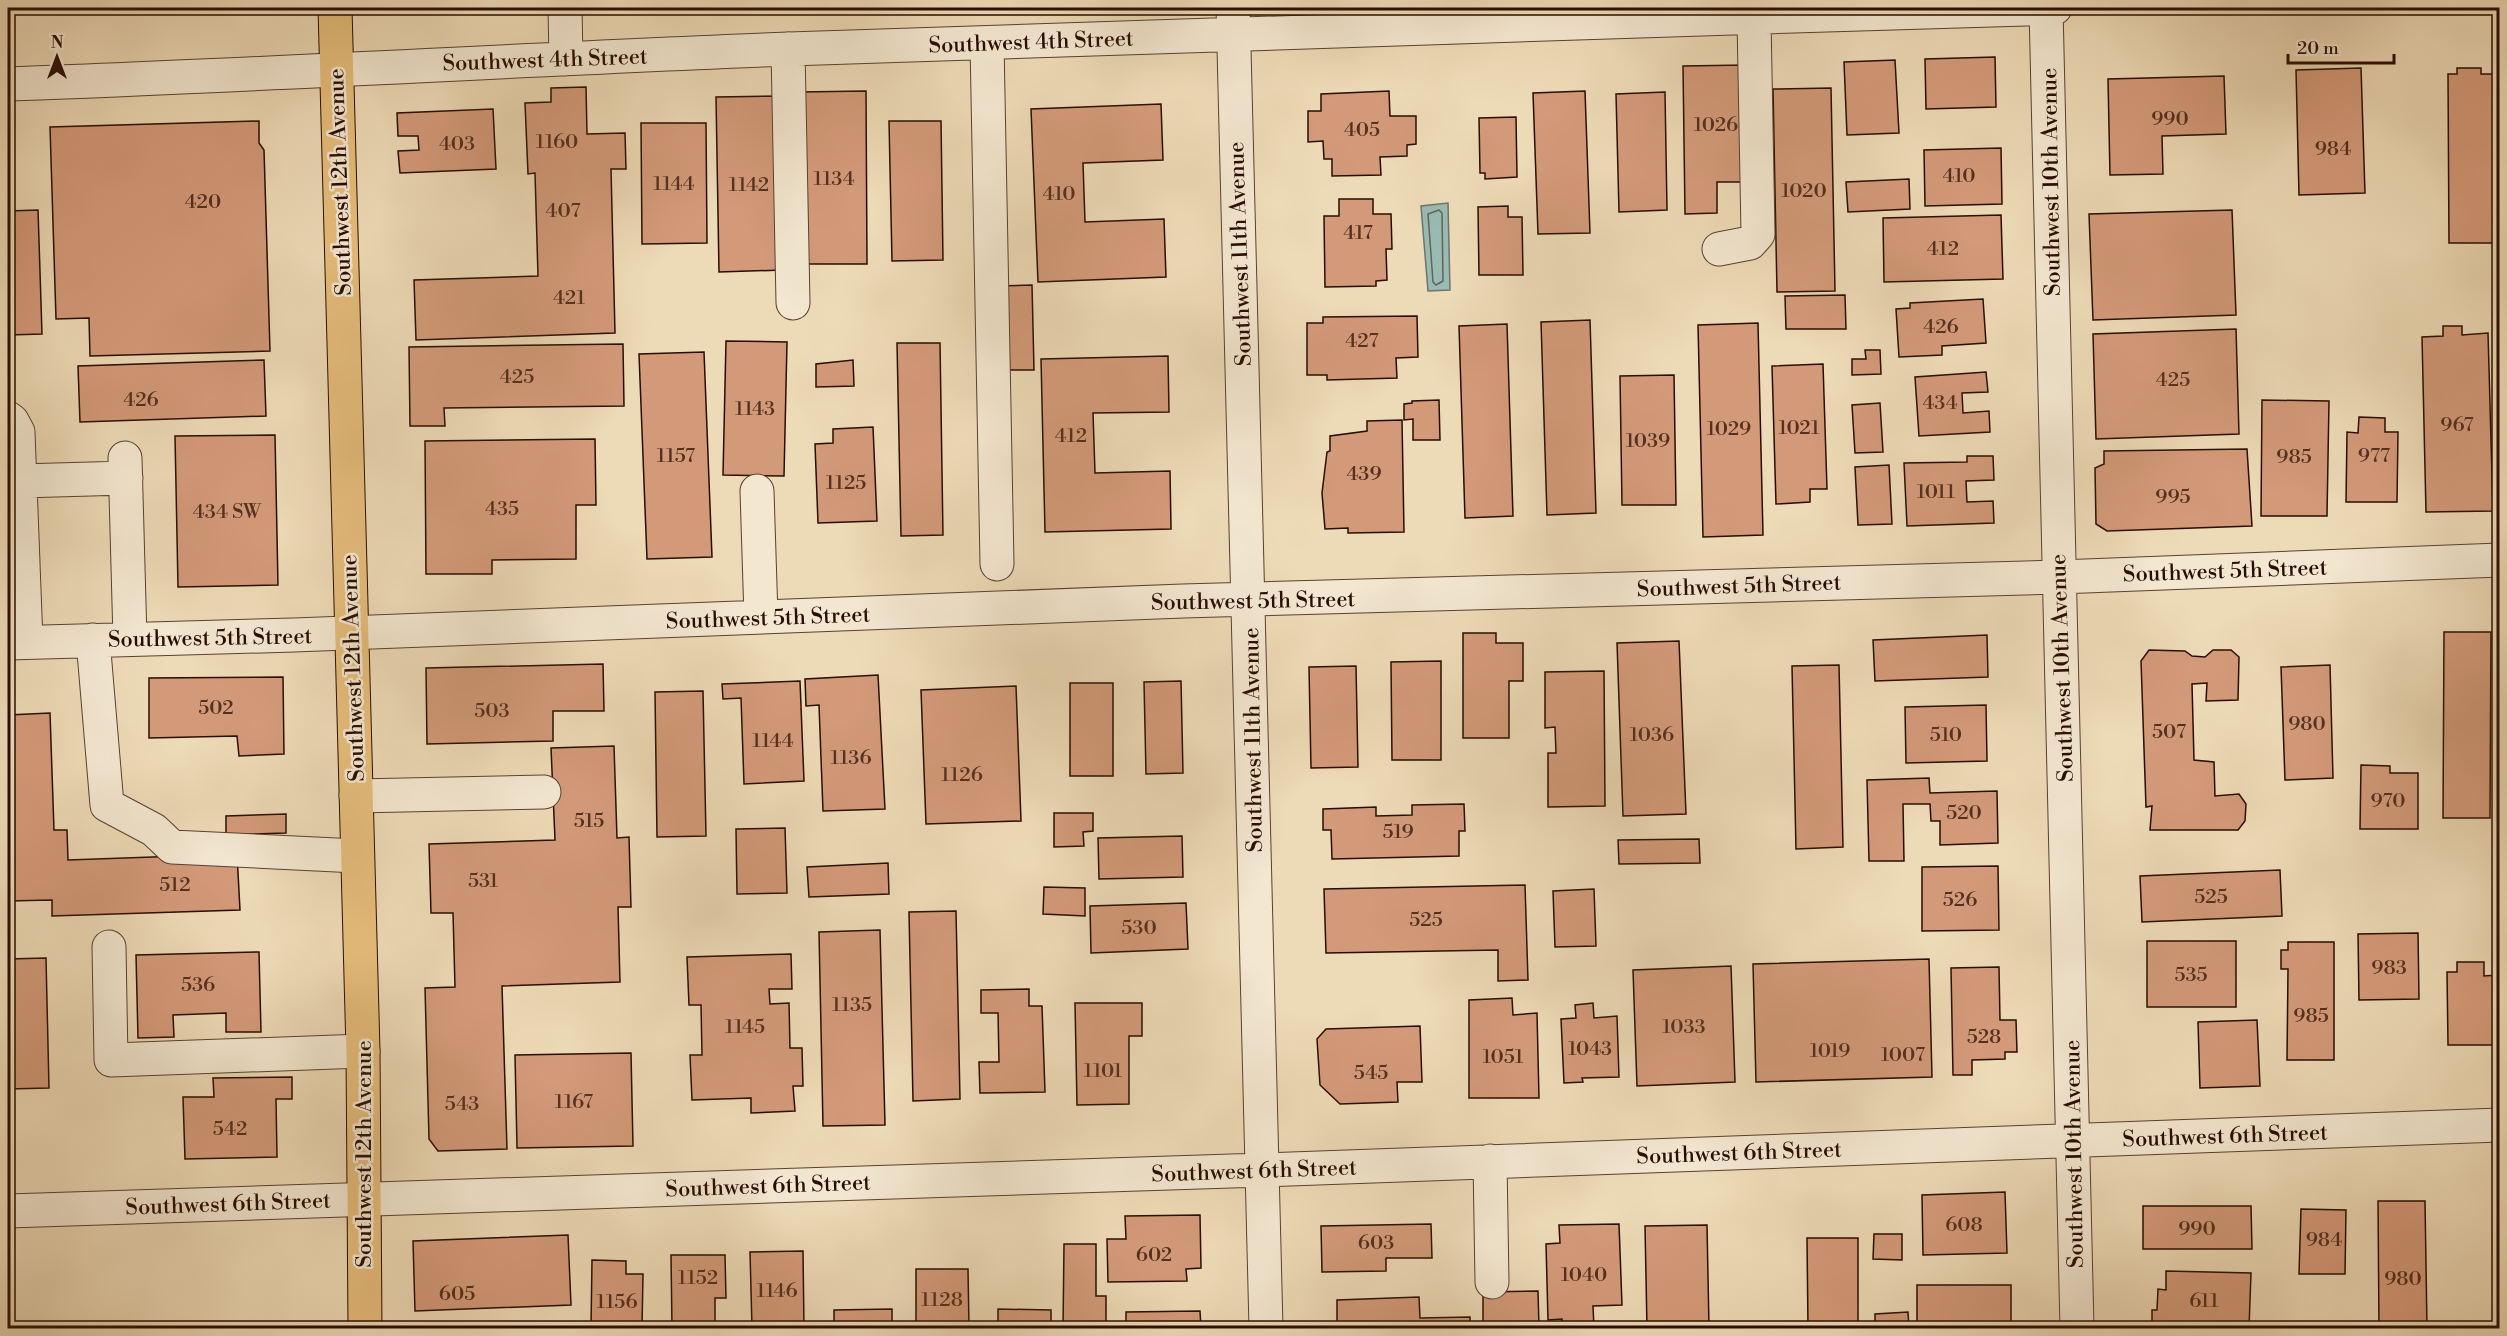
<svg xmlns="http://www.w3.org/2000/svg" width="2507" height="1336" viewBox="0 0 2507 1336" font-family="'Libre Bodoni',serif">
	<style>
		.water { fill: #9abab3; stroke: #6d756c; stroke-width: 1.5 }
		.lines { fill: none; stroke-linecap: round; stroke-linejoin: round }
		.shore { stroke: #62645a; stroke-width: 1.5 }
		.building { fill: #d39a79; stroke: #290d02; stroke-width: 1.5 }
		.minor-casing { stroke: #5a402f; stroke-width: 35 }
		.major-casing { stroke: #290d02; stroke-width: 35 }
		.minor { stroke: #f3e7d0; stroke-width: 33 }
		.major { stroke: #e6bd7b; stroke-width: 33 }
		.labels { text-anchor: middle; stroke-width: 5; stroke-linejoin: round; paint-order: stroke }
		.number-label { font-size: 20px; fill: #543020 }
		.street-label { font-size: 22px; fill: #290d02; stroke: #f3e7d0 }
	</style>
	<rect width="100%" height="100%" fill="#eddab6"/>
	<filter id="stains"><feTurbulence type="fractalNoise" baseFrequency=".00333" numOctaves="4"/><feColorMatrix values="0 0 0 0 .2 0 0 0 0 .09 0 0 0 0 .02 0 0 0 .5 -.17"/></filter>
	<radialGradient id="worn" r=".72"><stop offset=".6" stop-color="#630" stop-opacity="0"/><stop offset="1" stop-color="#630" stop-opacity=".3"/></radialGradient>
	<!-- water -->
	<path class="water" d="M1448,203L1450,290L1428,291L1421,206Z"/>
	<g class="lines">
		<!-- shore -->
		<path class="shore" d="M1439,210L1442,213L1443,281L1436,285L1433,282L1428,214Z"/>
	</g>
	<!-- building -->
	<path class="building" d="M1995,57L1996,107L1926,109L1925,59Z
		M1895,60L1899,133L1847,135L1844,62Z
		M1747,65L1748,182H1717V213L1685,214L1683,66Z
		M2361,68L2365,193L2299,195L2296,70Z
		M2457,68H2481V74H2500V243H2449L2448,74H2457Z
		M2224,76L2226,134L2162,136L2163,174L2110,175L2108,79Z
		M586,87L587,134L625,133L626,169H611L615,333L416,340L414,280L538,276L535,173L528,174L525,103L551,102V88Z
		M1831,88L1835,291L1777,292L1773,89Z
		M866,91L867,264H801L800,92Z
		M1389,91L1390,116H1416V144L1407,145V156L1380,157L1381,175L1332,176V159H1324L1323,141L1308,142V111H1321V94Z
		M1585,91L1590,233L1538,234L1533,93Z
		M1665,92L1667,210L1619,212L1616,94Z
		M778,96L782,270L719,272L716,97Z
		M1161,104L1163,160L1083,163L1085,222L1164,219L1166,277L1038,282L1031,109Z
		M493,109L496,169L400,173L398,151L419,150L418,136H398L397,113Z
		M1516,117L1517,177L1485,179V173H1480L1479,118Z
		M259,121V143L264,150L270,351L90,356L89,318L56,319L50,127Z
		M889,121H941L943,260L892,261Z
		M641,123H706L707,243L642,244Z
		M2001,148L2002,204L1925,206L1924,150Z
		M1909,179L1910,209L1848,212L1846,182Z
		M1339,199H1373V214H1391L1392,249H1386L1387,280L1376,281V286L1325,287L1324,216H1339Z
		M1508,206V217H1522L1523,275H1479L1478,207Z
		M38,210L42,334L8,335V211Z
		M2232,210L2236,315L2093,320L2089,214Z
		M2001,215L2003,279L1884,282L1883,218Z
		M1032,285L1034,370H1000L998,286Z
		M1845,295L1846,329H1786L1785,296Z
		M1983,299L1986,343L1942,346V355L1899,357L1896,309L1910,308V303Z
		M1417,316L1418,357L1396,358L1397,378L1327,380V375H1307V323H1323V317Z
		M1590,320L1596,513L1547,515L1541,322Z
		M1758,323L1763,535L1703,537L1698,325Z
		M1507,324L1513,516L1465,518L1459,326Z
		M2443,326H2462V335L2488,333L2493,511L2426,512L2422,337L2443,336Z
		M2236,329L2239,434L2096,439L2093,334Z
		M726,341L787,342L784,476L723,475Z
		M897,343H940L943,535L901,536Z
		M623,344L624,406L444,408L445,426H410L409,347Z
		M1865,350H1880L1881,374L1852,375V359H1866Z
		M704,352L712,557L647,559L639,354Z
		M1168,356L1169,412L1093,413L1095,473L1170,471L1171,529L1045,532L1041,359Z
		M264,360L266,416L80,422L78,366Z
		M853,360L854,386L816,387V364Z
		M1823,364L1827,489H1810V502L1776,504L1772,366Z
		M1986,372L1988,392L1962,393L1963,413L1989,411L1990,432L1919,436L1915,377Z
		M1674,375L1676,505H1622L1620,376Z
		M1439,400L1440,440H1413V419L1404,420V404L1412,403V401Z
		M2262,400L2329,401L2327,516H2261Z
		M1880,403L1883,452L1855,453L1852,405Z
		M2359,417L2385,418V432H2398L2397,502H2346L2347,432L2358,433Z
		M1402,420L1404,532L1348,533V528L1325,529L1322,493L1327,452L1330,451V436L1367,431V421Z
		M873,427L877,521L818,523L815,444L833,443V429Z
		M275,435L278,585L178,587L175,436Z
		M595,439L596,505H576V559L492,560V574H426L425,441Z
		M2247,449L2252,526L2107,531L2096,524L2095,468L2104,464V451Z
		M1967,456H1993L1994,480L1966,481L1967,502L1993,501L1994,523L1907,526L1904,463L1967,462Z
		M1889,465L1892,524L1858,525L1855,467Z
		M2444,632H2491L2490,818H2443Z
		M1463,633H1496V643H1523V681H1509V738H1463Z
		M1987,635L1988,677L1875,681L1873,640Z
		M1679,641L1686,814L1623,816L1617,643Z
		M2149,650L2185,651L2192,656L2205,657L2213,650H2231L2239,657L2238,700L2206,701L2207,683L2192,684L2194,760L2214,762L2215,796L2239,794L2246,804L2245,821L2238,830H2150L2152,806L2146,807L2141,661Z
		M1441,661V760H1392L1391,662Z
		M603,664L604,711H553V741L427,744L426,668Z
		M1839,665L1843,847L1796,849L1792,666Z
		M2330,665L2333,778L2285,780L2281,667Z
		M1356,666L1358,767L1311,768L1309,667Z
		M1604,671L1605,806L1548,807V753H1556L1555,727L1545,728V672Z
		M878,675L885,809L823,811L819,705L806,706L805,679Z
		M283,677L284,754L239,756L237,736L149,738V678Z
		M800,681L804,781L744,784L741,698L723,699L722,684Z
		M1181,681L1183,773L1146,774L1144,682Z
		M1070,683H1113V776H1070Z
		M1016,686L1021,821L926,824L921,690Z
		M703,691L706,836L657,837L655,692Z
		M1986,705L1987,761L1906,763L1905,707Z
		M50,713L54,830H67L68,860L237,854L240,910L52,916V900L8,901V715Z
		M614,746L617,838L629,837L631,907H618L620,982L502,986L507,1149L438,1151L429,1139L425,988L455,987L453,913H431L429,844L555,840L551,748Z
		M2361,765L2390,766V773H2418V829H2360Z
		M1929,778L1930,793L1997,791L1998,843L1940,845V821H1931L1930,804H1903L1904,861H1869L1867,780Z
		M1464,804L1465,831H1459V856L1332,859L1331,830H1323V809L1376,807V816L1412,815V805Z
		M1054,813H1093V831L1083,832L1084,846L1054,847Z
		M286,814V833L226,835V816Z
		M785,828L787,893L737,894L736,829Z
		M1182,836L1183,877L1099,879L1098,838Z
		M1699,839L1700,863L1619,864L1618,840Z
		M888,863L889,894L809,897L807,867Z
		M1998,866L1999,930L1922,931V867Z
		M2280,870L2282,916L2142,922L2140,876Z
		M1525,885L1528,980L1498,981V950L1326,953L1324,889Z
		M1044,887L1085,888V916L1043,914Z
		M1594,889L1596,946L1555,947L1553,891Z
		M1186,903L1188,949L1091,953L1090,906Z
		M956,911L960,1099L913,1101L909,912Z
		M880,930L885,1125L823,1126L819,932Z
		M2418,933L2419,999L2359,1000L2358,934Z
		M2147,941H2236V1007H2147Z
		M2288,942H2334V1060H2287L2288,969H2281V950H2288Z
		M259,952L261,1032H226V1013L173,1015L174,1037L138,1038L136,955Z
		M791,954L792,989H769L770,1004L789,1003L790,1048H802L803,1086H793L795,1111L751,1113V1098L692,1100L690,1055H702L701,1005H689L687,957Z
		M46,958L49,1088L8,1089V959Z
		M1929,959L1932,1077L1756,1082L1753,964Z
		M2457,962H2484V976L2498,975L2499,1045H2448L2447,972H2457Z
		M1731,966L1735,1082L1637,1086L1633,970Z
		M1999,967L2000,1020H2016L2017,1052H2005V1059L1972,1060V1075H1953L1951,968Z
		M1029,989V1006H1042L1045,1092L980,1093L979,1062H999L998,1013H981V990Z
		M1512,998L1513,1015L1537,1013L1539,1098H1469V1000Z
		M1075,1003H1142V1036H1129V1104L1077,1105Z
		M1593,1003L1594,1018L1617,1016L1619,1077L1582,1078L1583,1082L1564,1083L1561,1019L1576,1018L1575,1005Z
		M2257,1020L2260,1086L2200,1088L2198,1022Z
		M1420,1026L1422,1082H1397L1398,1102L1340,1104L1320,1085L1317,1039L1326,1029Z
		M631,1053L633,1146L517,1148L515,1055Z
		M292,1077V1099H276L277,1157L185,1159L183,1097H214L213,1078Z
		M2005,1192L2007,1253L1923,1255L1922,1195Z
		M2378,1201H2425L2427,1328H2379Z
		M2143,1206H2251L2252,1249H2143Z
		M2301,1209L2346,1210L2345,1274H2299Z
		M1200,1215L1201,1268L1186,1269L1187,1281L1108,1282L1107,1239H1126L1125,1216Z
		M1431,1224L1432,1258H1386V1271L1322,1272L1321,1226Z
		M1619,1224L1622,1305L1593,1306L1594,1328H1562V1319L1548,1320L1546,1244L1560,1243L1559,1225Z
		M1707,1225L1709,1328H1647L1645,1226Z
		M1874,1234H1902V1260L1873,1259Z
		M568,1235L571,1305L415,1311L413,1241Z
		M1807,1238H1858V1328H1808Z
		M1064,1244H1096V1296H1106V1328H1063Z
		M803,1251L804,1328H752L750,1252Z
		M671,1255H725L726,1298H715V1328H672Z
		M592,1260L626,1261V1274H643L642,1328H591Z
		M916,1269H968L969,1328H916Z
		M2166,1271L2251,1273L2249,1328H2152V1310H2157L2158,1289L2166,1290Z
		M1917,1285H2011V1328H1992V1324H1917Z
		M1538,1291L1539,1328H1483V1292Z
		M1419,1297L1420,1318L1470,1317V1328H1337V1300Z
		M892,1309V1328H834V1310Z
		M998,1309L1051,1310V1328H998Z
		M1200,1311L1201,1328H1110H1126V1312Z
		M1908,1312L1909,1328H1875V1314Z
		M551,1322V1328H438V1323Z"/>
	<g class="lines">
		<!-- minor casing -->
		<g class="minor-casing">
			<path id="minor" d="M565,8L566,59
				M1233,8L1266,1328
				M2046,8L2077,1328
				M987,43L997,564
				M788,49L793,303
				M8,84C268,75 528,59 789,49C1211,33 1633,21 2055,8
				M1719,249L1750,243L1758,234L1754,19
				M8,418L12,421L18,432L26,642
				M125,458L130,639
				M20,481L126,478
				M757,491L761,617
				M93,640L107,805L154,830L172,847L357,856
				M8,643L294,635L1183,601L2059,577L2500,560
				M356,796L544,792
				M109,947L111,1060L363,1051
				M1490,1161L1492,1282
				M8,1211L1262,1170L2500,1125"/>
		</g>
		<!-- major casing -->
		<g class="major-casing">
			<path id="major" d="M335,8L363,1051L365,1328"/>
		</g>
		<!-- minor -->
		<use href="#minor" class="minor"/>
		<!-- major -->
		<use href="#major" class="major"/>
	</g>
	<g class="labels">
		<!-- number labels -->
		<g class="number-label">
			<text x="2170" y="125">990</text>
			<text x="1716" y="131">1026</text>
			<text x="1362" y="136">405</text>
			<text x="557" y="148">1160</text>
			<text x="457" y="150">403</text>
			<text x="2333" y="155">984</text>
			<text x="1959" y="182">410</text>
			<text x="834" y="185">1134</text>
			<text x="674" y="190">1144</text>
			<text x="749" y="191">1142</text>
			<text x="1804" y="197">1020</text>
			<text x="1059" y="200">410</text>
			<text x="203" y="208">420</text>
			<text x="563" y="217">407</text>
			<text x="1358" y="239">417</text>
			<text x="1943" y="255">412</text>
			<text x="569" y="304">421</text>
			<text x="1941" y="333">426</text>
			<text x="1362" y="347">427</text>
			<text x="517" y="383">425</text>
			<text x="2173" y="386">425</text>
			<text x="141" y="406">426</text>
			<text x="1940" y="409">434</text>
			<text x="755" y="415">1143</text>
			<text x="2457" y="431">967</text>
			<text x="1799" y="434">1021</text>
			<text x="1729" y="435">1029</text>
			<text x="1071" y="442">412</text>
			<text x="1648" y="447">1039</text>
			<text x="676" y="462">1157</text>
			<text x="2374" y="462">977</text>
			<text x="2294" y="463">985</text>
			<text x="1364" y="480">439</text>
			<text x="846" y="489">1125</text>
			<text x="1936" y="498">1011</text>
			<text x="2173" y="503">995</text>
			<text x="502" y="515">435</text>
			<text x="227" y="518">434 SW</text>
			<text x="216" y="714">502</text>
			<text x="492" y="717">503</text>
			<text x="2307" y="730">980</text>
			<text x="2169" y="738">507</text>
			<text x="1652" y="741">1036</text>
			<text x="1946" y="741">510</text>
			<text x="773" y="747">1144</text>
			<text x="851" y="764">1136</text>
			<text x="962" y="781">1126</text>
			<text x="2388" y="807">970</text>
			<text x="1964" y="819">520</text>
			<text x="589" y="827">515</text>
			<text x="1398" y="838">519</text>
			<text x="483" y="887">531</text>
			<text x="175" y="891">512</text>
			<text x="2211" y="903">525</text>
			<text x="1960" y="906">526</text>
			<text x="1426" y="926">525</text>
			<text x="1139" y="934">530</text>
			<text x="2389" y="974">983</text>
			<text x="2191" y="981">535</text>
			<text x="198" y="991">536</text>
			<text x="852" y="1011">1135</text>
			<text x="2311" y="1022">985</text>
			<text x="745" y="1033">1145</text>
			<text x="1684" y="1033">1033</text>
			<text x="1984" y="1043">528</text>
			<text x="1590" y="1055">1043</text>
			<text x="1830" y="1057">1019</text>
			<text x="1903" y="1061">1007</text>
			<text x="1503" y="1063">1051</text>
			<text x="1103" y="1077">1101</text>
			<text x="1371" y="1079">545</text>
			<text x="574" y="1108">1167</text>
			<text x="462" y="1110">543</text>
			<text x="230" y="1135">542</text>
			<text x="1964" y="1231">608</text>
			<text x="2197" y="1235">990</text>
			<text x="2324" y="1246">984</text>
			<text x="1376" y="1249">603</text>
			<text x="1154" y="1261">602</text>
			<text x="1584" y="1281">1040</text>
			<text x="698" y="1284">1152</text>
			<text x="2403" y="1285">980</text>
			<text x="777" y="1297">1146</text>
			<text x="457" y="1300">605</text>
			<text x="942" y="1306">1128</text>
			<text x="2204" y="1307">611</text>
			<text x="617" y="1308">1156</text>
		</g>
		<!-- street labels -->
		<g class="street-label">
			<text transform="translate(1031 41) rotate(-2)" y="8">Southwest 4th Street</text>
			<text transform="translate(545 59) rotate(-2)" y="8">Southwest 4th Street</text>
			<text transform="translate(339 182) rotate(-92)" y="8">Southwest 12th Avenue</text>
			<text transform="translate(2050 182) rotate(-91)" y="8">Southwest 10th Avenue</text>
			<text transform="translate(1239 254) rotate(-92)" y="8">Southwest 11th Avenue</text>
			<text transform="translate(2225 570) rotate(-2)" y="8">Southwest 5th Street</text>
			<text transform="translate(1739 585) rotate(-2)" y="8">Southwest 5th Street</text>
			<text transform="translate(1253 600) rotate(-1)" y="8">Southwest 5th Street</text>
			<text transform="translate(768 617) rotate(-2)" y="8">Southwest 5th Street</text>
			<text transform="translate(210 637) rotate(-1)" y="8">Southwest 5th Street</text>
			<text transform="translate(352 668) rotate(-92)" y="8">Southwest 12th Avenue</text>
			<text transform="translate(2061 668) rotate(-92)" y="8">Southwest 10th Avenue</text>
			<text transform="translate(1252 740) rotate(-91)" y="8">Southwest 11th Avenue</text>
			<text transform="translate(2225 1135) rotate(-2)" y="8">Southwest 6th Street</text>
			<text transform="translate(1739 1152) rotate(-2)" y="8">Southwest 6th Street</text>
			<text transform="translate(363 1154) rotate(-90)" y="8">Southwest 12th Avenue</text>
			<text transform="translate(2073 1154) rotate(-91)" y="8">Southwest 10th Avenue</text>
			<text transform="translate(1254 1170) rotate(-2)" y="8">Southwest 6th Street</text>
			<text transform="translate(768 1185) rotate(-2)" y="8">Southwest 6th Street</text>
			<text transform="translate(228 1203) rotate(-2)" y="8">Southwest 6th Street</text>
		</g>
	</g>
	<!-- margin -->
	<rect width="2507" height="1336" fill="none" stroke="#eddab6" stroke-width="30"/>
	<rect x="9" y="9" width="2489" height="1318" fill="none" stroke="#290d02" stroke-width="3"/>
	<rect x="15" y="15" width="2477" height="1306" fill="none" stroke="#290d02" stroke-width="1.5"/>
	<!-- north arrow -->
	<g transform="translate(57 57)" stroke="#f3e7d0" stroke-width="4.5" paint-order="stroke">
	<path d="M0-4.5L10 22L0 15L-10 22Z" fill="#290d02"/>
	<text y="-9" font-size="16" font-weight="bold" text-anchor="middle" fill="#290d02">N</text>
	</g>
	<!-- scale -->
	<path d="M2288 54v9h106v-9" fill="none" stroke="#290d02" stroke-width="3"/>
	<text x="2297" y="54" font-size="18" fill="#290d02" stroke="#f3e7d0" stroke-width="4.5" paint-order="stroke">20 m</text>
	<rect width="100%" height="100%" filter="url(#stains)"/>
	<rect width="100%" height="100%" fill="url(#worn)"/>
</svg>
